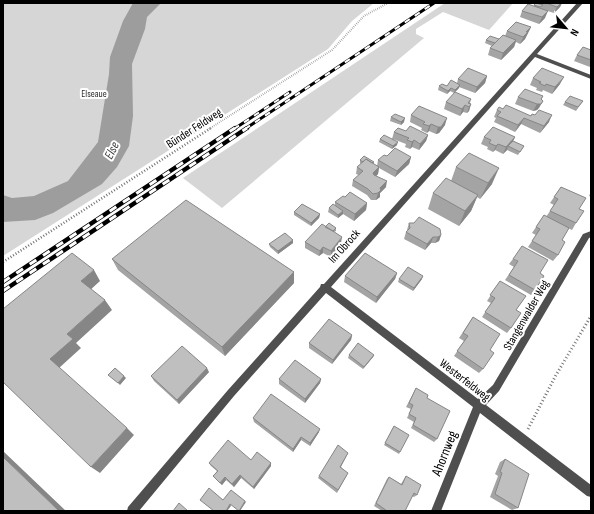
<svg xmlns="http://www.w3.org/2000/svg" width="594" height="514" viewBox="0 0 594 514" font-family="'Sofia Sans Condensed',sans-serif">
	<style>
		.green { fill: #d6d6d6 }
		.water { fill: #9d9d9d }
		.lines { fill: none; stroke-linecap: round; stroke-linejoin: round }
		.path-far2 { stroke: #717171; stroke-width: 2; stroke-dasharray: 0.5 1.5; stroke-linecap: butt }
		.path-far1 { stroke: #717171; stroke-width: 2.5; stroke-dasharray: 1 2; stroke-linecap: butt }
		.path { stroke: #717171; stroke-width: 3; stroke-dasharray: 1 2.5; stroke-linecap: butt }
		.minor { fill: #4f4f4f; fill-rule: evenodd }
		.rail-far1-casing { stroke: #000; stroke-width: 3 }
		.rail-casing { stroke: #000; stroke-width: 4.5 }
		.rail-far1 { stroke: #fff; stroke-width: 2; stroke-dasharray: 6; stroke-linecap: butt }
		.rail { stroke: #fff; stroke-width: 3; stroke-dasharray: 8; stroke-linecap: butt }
		.wall { fill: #a4a4a4 }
		.shaded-wall { fill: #868686 }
		.building { fill: #bfbfbf; stroke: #868686 }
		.labels { text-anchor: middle; stroke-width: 4; stroke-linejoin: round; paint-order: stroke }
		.far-park-label { font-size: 10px; fill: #2d2d2d; stroke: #fff }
		.street-label { font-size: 12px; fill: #000; stroke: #fff }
		.water-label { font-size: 13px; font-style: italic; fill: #3e3e3e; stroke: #fff }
		.near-street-label { font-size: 14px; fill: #000; stroke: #fff }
	</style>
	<rect width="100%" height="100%" fill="#fff"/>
	<!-- green -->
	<path class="green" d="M3,3H374L352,21L328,49L3,256Z
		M445,3H513L489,30L443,12L416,29V34L424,38L222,208L183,178Z"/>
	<!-- water -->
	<path class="water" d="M133,3H161L147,17L145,29L132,64L133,116L129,146L117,167L102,184L53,213L35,220L3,222V195L12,198L34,196L68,181L98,142L109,74L110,57L123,21Z"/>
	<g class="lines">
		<!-- path-far2 -->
		<path class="path-far2" d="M209,129L332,50L364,16L388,3"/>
		<!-- path-far1 -->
		<path class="path-far1" d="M3,262L211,128"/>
		<!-- path -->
		<path class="path" d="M528,429L556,375L591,316"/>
		<!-- minor -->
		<path class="minor" d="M577,3H583L537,54L591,75V79L535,57L331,287L478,399L493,385L583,234L591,231V237L589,238L499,391L486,405L591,485V497L587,496L480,413L441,511H431L473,407L326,293L234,396L139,511H127L128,507L228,390L320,287L321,284H324Z"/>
		<!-- rail-far1 casing -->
		<g class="rail-far1-casing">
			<path id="rail-far1" d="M234,129L290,92
				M245,129L434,3"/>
		</g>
		<!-- rail casing -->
		<g class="rail-casing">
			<path id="rail" d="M3,282L235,128
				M3,291L247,128"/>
		</g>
		<!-- rail-far1 -->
		<use href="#rail-far1" class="rail-far1"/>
		<!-- rail -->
		<use href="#rail" class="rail"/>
	</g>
	<!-- wall -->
	<path class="wall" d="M536,3H562L560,7L554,13L541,9L545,18L539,24L520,17L522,11L534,6Z
		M531,27L525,39L520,44L516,42L514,47L501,60L488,55L490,48L492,46L485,43L486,40L499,39L505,36L507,31Z
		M591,50V66L590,67L574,61L577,55Z
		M487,76L485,83L475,93L459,87V88L454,93L450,91L447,94L438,90L439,86H447L457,83L458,79Z
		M533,78L560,84L552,94L543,90L542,92L536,90L537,88L530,85Z
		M518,97L541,100L543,101L537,110L533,111L515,104Z
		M471,99L470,103L471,104L469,111L467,113L463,112L460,116L444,109L446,102Z
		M583,101L576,111L563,105L565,102Z
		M503,109L531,116L549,122L540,133L521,124L515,132L494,122L496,118L494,117L497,110Z
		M411,115L445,125L439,133L436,134L429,131L427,133L421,130L422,128L410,122Z
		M391,117L404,122L401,125L390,121Z
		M406,131L428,135L426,141L419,150L412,147L410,149L405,147L406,144L393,139L397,145L392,149L379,142L380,139H392L394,132Z
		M484,137H515L513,141L524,146L518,155L507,150L503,154L495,150L493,152L487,149L488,147L481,144Z
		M387,156L411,157L409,164L395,177L379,168L378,174L376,176L386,187L380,193V197L376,200H371L367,195L352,186L353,180L359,175L356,174L357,167L361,164L360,163V160L374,162L373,164L377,166L378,160Z
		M456,167L492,184L480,199L477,197L471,211L459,226L428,209L433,193L451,181Z
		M561,187L579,209L576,223L572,230L568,228L562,240L558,255L553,261L528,247L536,235L532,233L544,215L546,217L554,205L550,203Z
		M591,192V197L589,196Z
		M345,197L367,203L366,210L354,221L343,214L338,218L328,212L329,208L335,205V202Z
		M294,212L320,214L319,218L311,226L294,215Z
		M409,223L441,235L439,241L435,243H431L425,250L404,239L406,232L408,231L407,230Z
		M325,227L336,228V231L334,232L341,243L331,257L323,253L319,256L305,248V242Z
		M293,240V243L278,254L270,247L269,244Z
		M112,259L294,272V283L225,356L118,270Z
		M513,259L540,273L535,290L531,295L505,280L514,267L509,264Z
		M397,273L395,279L376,303L344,282L345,276Z
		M399,279H422L413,291L398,282Z
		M500,281L516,310L511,328L507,333L482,317L491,303L487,301Z
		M473,317L483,369L479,373L454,356L464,341L459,338Z
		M352,335L351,340L332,364L309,348V343Z
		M349,355H374L373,357L363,369L348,358Z
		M209,372L179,404L154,381L151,376Z
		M279,379H321L320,383L305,403L279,384Z
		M416,388L427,398L437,439L434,442L411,428L414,422L407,418L411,409L406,407Z
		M253,418L319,432L310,446L301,440L293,452L254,422Z
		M394,426L400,452L399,454L384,445Z
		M348,453L341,467L347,475L337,493L318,478L319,476Z
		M505,459L518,508L512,510L490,497L498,476L495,474L500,462Z
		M251,460L271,463V466L254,489L241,478L234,487L226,480L222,485L213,476L217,471L211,466L209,463Z
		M406,476L417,495L414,497L412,496L405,511H382L374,506L387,479L389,477L401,484L404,479Z"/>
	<!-- shaded-wall -->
	<path class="shaded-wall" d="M561,3H562L560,7L554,13L557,7Z
		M548,11L545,18L539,24L542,17Z
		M531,27L525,39L520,44L526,32Z
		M516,40L514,47L501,60L503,53Z
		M487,76L485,83L475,93L477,87Z
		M564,77L560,84L552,94L555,87Z
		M460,85L459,88L454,93L455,90Z
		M451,88L450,91L447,94L448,91Z
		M543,96L540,103L543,101L539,108L537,110L533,111L537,104Z
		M471,104L469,111L467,113L469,107Z
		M465,105L463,112L460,116L462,109Z
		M552,115L549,122L540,133L544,126Z
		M405,118L404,122L401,125V122Z
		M447,118L445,125L439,133L436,134L438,127Z
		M524,118L521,124L515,132L518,125Z
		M431,124L429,131L427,133L429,126Z
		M428,135L426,141L419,150L420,144Z
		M515,137L512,143L508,146L507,150L503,154L506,147Z
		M414,140L412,147L410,149L412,142Z
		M398,142L397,145L392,149L393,146Z
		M498,144L495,150L493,152L496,146Z
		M411,157L409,164L395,177L397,171Z
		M379,167L378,174L372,180L373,173Z
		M499,168L492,184L480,199L488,183Z
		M387,181L386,187L380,193V197L376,200L378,193L380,188Z
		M478,195L471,211L459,226L465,211Z
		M367,203L366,210L354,221L355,214Z
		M343,211V214L338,218V215Z
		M320,214L319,218L311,226V223Z
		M441,235L439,241L435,243L438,237Z
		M342,237L341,243L331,257V251Z
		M433,237L431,243L425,250L427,244Z
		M293,240V243L278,254V251Z
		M323,247V253L319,256L320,251Z
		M94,270L100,281L88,292L81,281Z
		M294,272V283L225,356L222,347Z
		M397,273L395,279L376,303L377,297Z
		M423,276L422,279L413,291L414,288Z
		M105,300L112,310L76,343L81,348L59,368L50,359L67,334Z
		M352,335L351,340L332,364L333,360Z
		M374,355L373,357L363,369L364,367Z
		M207,368L209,372L179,404L177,400Z
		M124,376L126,378L120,385L118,383Z
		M321,379L320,383L305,403V399Z
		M127,428L134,435L100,473L91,467Z
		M320,429L319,432L310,446V443Z
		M301,437V440L293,452V449Z
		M3,451L66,511H59L3,457Z
		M271,463V466L254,489L253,487Z
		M240,475L241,478L234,487L232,484Z
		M225,477L226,480L222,485L220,483Z
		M245,501L246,502L240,511H239Z
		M230,504L231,506L227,511H226Z"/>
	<!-- building -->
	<path class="building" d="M536,3L543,5L540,7L534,5Z
		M546,3H561L557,7Z
		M528,4L548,11L542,17L522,11Z
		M516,22L531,27L526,32H528L523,37L507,31Z
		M503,35L516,40L503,53L490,48Z
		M490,36L499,39L495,43L486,40Z
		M583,47L591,50V60L577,55Z
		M468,68L487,76L477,87L458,79Z
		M542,68L564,77L555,87L546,84L545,86L539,83L541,82L533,78Z
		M451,80L460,85L455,90L451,88L448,91L439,86L442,84L447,86Z
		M525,89L543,96L541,99L543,101L541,104H537L518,97Z
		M455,92L471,99L468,103L471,104L469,107L465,105L462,109L446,102Z
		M570,96L583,101L578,107L565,102Z
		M506,105L531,116L532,114L535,115L539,110L552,115L544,126L524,118L518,125L497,116L501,112L497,110L499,107L503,109Z
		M419,106L447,118L441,127H438L431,124L429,126L423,124L425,122L411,115Z
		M395,114L405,118L401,122L391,117Z
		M410,126L428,135L420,144L414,140L412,142L407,140L409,138L394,132L398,128L406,131Z
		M493,127L515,137L506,147L498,144L496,146L489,143L491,140L484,137Z
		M384,135L398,142L393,146L380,139Z
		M513,141L524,146L520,152L508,146Z
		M395,148L411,157L397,171L378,160L384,155L387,156Z
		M469,153L499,168L488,183L456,167Z
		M364,156L374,162L372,163L366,159L363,162L360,160Z
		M366,159L379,167L373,173L374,175L387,181L380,188L381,190L378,193L373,194L368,189L353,180L363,171L357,167Z
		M446,178L478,195L465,211L433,193Z
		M561,187L586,198L579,209L584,211L576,223L550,211L558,199L554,197Z
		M350,192L367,203L355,214L335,202L343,196L345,197Z
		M186,200L294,272L222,347L112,259Z
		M302,204L320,214L311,223L294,212Z
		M333,204L343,211L338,215L329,208Z
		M544,215L569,228L562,240L565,242L558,255L532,241L540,229L536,227Z
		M419,217L440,229L441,235L438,237H433L427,244L406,232L410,228L409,223H414Z
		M329,223L336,228L333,231L325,227Z
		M322,224L342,237L331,251L323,247L320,251L305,242Z
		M285,233L293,240L278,251L269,244Z
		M522,246L548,260L540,273L544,276L535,290L509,275L518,261L513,259Z
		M72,253L94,270L81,281L105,300L67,334L73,339L50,359L127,428L91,467L3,382V309Z
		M365,253L397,273L377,297L345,276Z
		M408,267L423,276L414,288L399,279Z
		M500,281L526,296L516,310L521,313L511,328L485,312L495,298L490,295Z
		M473,317L500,334L490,350L494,353L483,369L457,351L468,336L463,333Z
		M329,319L352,335L333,360L309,343Z
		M358,343L374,355L364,367L349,355Z
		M182,346L207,368L177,400L151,376Z
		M295,360L321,379L305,399L279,379Z
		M115,368L124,376L118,383L108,375Z
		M416,388L428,395L427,398L450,411L437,439L413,425L416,418L409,414L413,405L409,403Z
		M271,394L320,429L310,443L301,437L293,449L253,418Z
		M394,426L409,435L400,452L385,443Z
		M228,440L251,460L257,452L271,463L253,487L240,475L232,484L225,477L220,483L213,476L218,471L209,463Z
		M338,445L348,453L340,467L348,473L338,490L319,476Z
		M3,457L59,511H3Z
		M505,459L529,474L518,508L495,494L502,473L500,472Z
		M406,476L421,485L417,495L414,493L405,511H387L376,503L389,477L402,485Z
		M209,488L223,500L231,490L245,501L239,511L230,504L226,511H214L200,500Z
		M179,503L188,511H173Z"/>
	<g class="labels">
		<!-- far-park labels -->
		<g class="far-park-label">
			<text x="94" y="97">Elseaue</text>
		</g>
		<!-- street labels -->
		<g class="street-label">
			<text transform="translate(194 128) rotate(-33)" y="4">Bünder Feldweg</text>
			<text transform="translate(344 246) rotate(-48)" y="4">Im Obrock</text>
			<text transform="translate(526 315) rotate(-60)" y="4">Stangenwalder Weg</text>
			<text transform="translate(465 380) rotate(38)" y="4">Westerfeldweg</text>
		</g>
		<!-- water labels -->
		<g class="water-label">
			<text transform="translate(111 150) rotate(-63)" y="5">Else</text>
		</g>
		<!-- near-street labels -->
		<g class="near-street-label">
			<text transform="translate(444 453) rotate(-68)" y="5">Ahornweg</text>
		</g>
	</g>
	<!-- border -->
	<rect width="594" height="514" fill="none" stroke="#000000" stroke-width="8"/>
	<!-- north arrow -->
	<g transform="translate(566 28) rotate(118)" stroke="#ffffff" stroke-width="3" paint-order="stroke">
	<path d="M0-3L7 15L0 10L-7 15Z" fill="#000000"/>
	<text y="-6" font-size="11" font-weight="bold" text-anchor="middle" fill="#000000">N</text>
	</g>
</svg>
